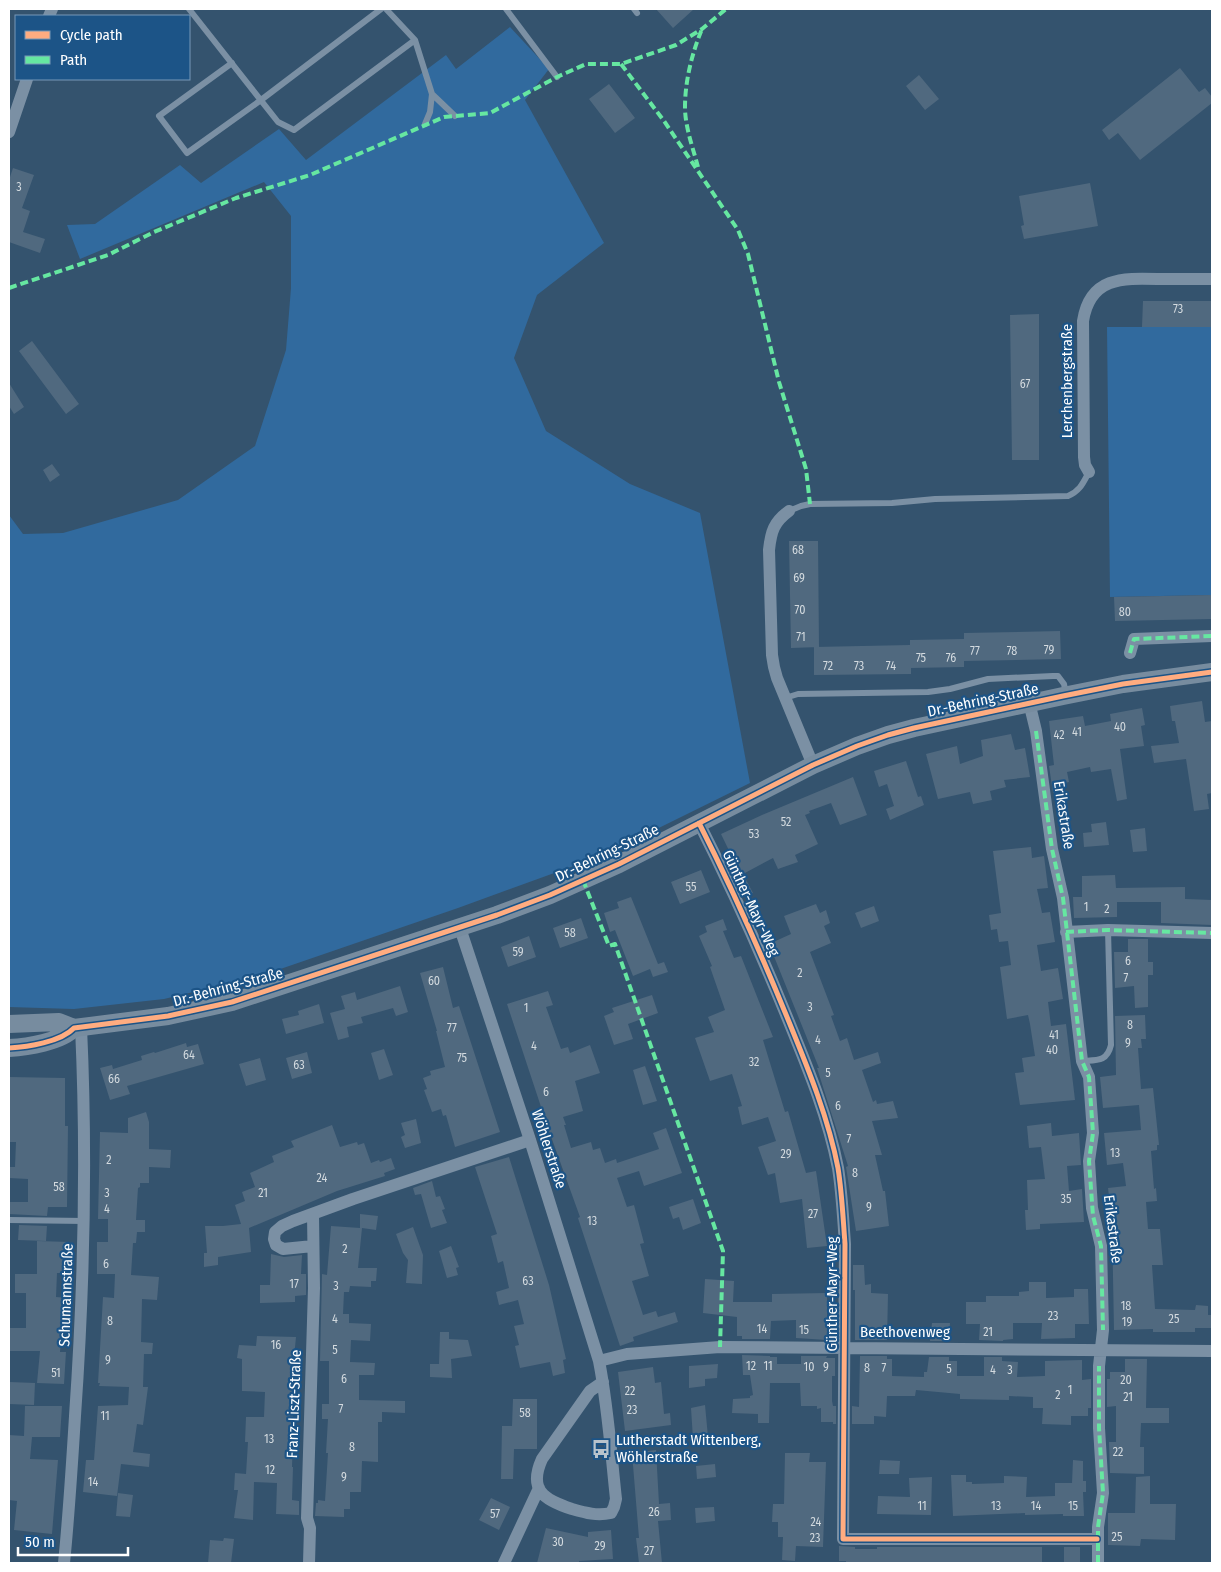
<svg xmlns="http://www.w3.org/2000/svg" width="1221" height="1572" viewBox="0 0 1221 1572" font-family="'Fira Sans Condensed',sans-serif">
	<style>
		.green { fill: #316a9e }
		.building { fill: #50697f }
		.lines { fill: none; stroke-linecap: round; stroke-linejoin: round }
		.lane { stroke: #7b90a4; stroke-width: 6 }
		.street { stroke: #7b90a4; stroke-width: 12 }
		.secondary { stroke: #778c9f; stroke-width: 18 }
		.quiet { stroke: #66e7a1; stroke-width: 4; stroke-dasharray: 8 4; stroke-linecap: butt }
		.cycleway-casing { stroke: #1c5487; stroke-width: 8 }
		.cycleway { stroke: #ffac80; stroke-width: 5 }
		.labels { text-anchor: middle; stroke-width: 4.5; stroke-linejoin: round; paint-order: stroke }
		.number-label { font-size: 12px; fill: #d3dadf }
		.street-label { font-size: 15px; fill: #fff; stroke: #1c5487 }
		.poi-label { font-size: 15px; fill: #fff; stroke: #1c5487; text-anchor: start }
	</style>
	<rect width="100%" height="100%" fill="#34536e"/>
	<!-- green -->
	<path class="green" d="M510,27L549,69L525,100L604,243L537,295L514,358L546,431L630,484L700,513L750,783L604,855L458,908L260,976L164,999L74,1009L9,1007V515L23,534L63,533L178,500L255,446L286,350L291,288V216L264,182L80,259L67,225L95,224L180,165L201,183L279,129L306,160L446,55L456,69Z
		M1107,327H1212V595L1110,597Z"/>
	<!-- building -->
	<path class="building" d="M656,9H694L673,28Z
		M1180,68L1199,92L1205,88L1212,97V103L1140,160L1118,133L1109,140L1102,130Z
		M919,75L939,99L925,110L906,86Z
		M609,84L635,118L615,133L589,99Z
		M13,168L34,175L22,208L30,211L23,232L45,239L40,253L9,242V180Z
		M1090,183L1098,226L1024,239L1021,226L1024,225L1019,196Z
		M1143,301H1212V327H1142Z
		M1039,314V460H1012L1010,315Z
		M32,341L79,404L66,414L19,351Z
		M9,383L24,407L14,414L9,406Z
		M52,464L60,475L50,482L43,470Z
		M789,541H818L819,647L791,648Z
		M1212,595V619L1115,621L1114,597Z
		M1060,631L1061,659L964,661V667L911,668V674L814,675V647L910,645V640L964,639V633Z
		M1202,701L1205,722L1212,721V793L1207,794L1209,809L1194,811L1186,759L1154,763L1151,746L1179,743L1175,721H1172L1170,706Z
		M1142,708L1145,725L1141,726L1144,746L1120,749L1127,799L1117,801L1111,769L1091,772L1090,767L1067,772L1069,782L1060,784L1061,792L1053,793L1049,766L1054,765L1049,721L1083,716L1085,726L1111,721L1110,714Z
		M1011,734L1015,750L1025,748L1030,777L1004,780L1006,787L990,791L992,800L973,804L970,792L938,799L926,754L957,746L960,764L983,756L981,740Z
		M906,761L918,797L921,796L924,805L890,820L886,809L894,806L887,784L879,787L874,771Z
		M853,777L867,815L840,825L831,803L809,811L810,813L805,815L818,844L795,855L798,862L778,869L773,858L743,874L753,893L744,897L730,868L736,865L721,834L762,815Z
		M1106,822L1109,845L1084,847L1083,833L1092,832L1091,824Z
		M1145,828L1147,851L1133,852L1130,830Z
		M1031,847L1032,858L1044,856L1048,888L1037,889L1042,913L1050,912L1055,942L1037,945L1041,971L1058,968L1063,999L1048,1002L1051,1026L1066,1024L1075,1100L1020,1105L1015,1073L1024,1072L1022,1058L1035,1056L1030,1024L1028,1015L1007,1019L1000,967L1011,965L1008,941L999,942L997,929L991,930L989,915L1001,913L993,851Z
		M701,870L710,892L680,904L671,882Z
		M1115,875L1116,888L1185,887V899L1212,900V925L1161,923V902H1117V917L1074,918L1073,897H1082V876Z
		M631,897L658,964L664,962L668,972L653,977L650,969L633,976L615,930L610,932L604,913L619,908L617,902Z
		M816,904L820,913L826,910L830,923L824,926L831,943L810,952L834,1015L831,1016L840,1041L847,1038L854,1060L878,1052L881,1063L862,1070L873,1102L876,1100L877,1104L893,1101L898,1118L872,1121L882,1155H875L883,1191H885L889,1226L856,1231L846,1167L848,1166L817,1068H819L769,944L791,934L784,916Z
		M874,906L879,921L861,928L855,913Z
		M581,918L588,938L560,948L553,928Z
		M723,919L727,930L723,931L734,958L741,956L773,1037L763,1040L785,1112L788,1111L806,1173L816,1171L827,1246L807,1248L802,1199L780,1203L775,1173L768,1175L758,1147L776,1141L768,1117L742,1125L738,1107L742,1106L732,1074L710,1081L695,1038L714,1032L708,1017L725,1010L710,967L712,966L699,936L707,932L705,926Z
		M529,936L536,957L508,967L501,947Z
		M1128,939H1148V962H1153V975H1148V1007L1135,1008L1134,986L1115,988L1114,952H1128Z
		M443,967L453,1008L459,1006L500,1132L455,1147L446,1115L443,1116L441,1109L432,1112L424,1090L427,1089L423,1078L431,1075L430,1071L445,1067L436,1031H437L420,973Z
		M400,986L408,1012L396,1016L393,1008L361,1017L363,1023L347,1027L349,1037L338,1040L330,1013L345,1009L341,996L355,992L357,1000Z
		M548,991L553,1005L546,1007L561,1049L568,1047L570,1053L590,1045L600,1073L575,1081L583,1111L563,1117L566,1125H564L571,1148L591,1142L593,1150L600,1148L605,1163L616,1159L617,1163L659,1149L653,1133L666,1128L682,1173L644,1186L639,1171L617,1178L627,1207L634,1205L644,1243L640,1244L649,1276L632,1281L643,1315L656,1311L658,1317L675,1312L678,1322L633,1337L634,1341L620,1346L578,1218L580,1217L549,1131L507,1004Z
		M652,995L658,1013L628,1024L633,1039L614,1045L604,1016L614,1012L612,1008Z
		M319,1004L324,1023L286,1034L282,1019L299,1015L298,1011Z
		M1145,1015L1146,1039H1141L1142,1048H1138L1141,1089L1153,1088L1159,1145H1157V1150L1151,1151L1154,1189L1156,1188L1157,1201L1146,1202L1148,1229H1160L1163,1265H1152L1155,1309L1195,1310L1196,1305L1208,1306V1315H1212V1328H1195V1332H1153V1329L1114,1330L1112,1222L1108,1188L1126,1186L1123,1163L1107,1165L1104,1133L1141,1130L1139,1105L1103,1108L1100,1077L1116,1075L1115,1016Z
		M186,1043L187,1047L198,1044L204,1064L127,1086L130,1094L110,1100L100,1068L112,1065L113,1069L142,1060L141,1056L154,1052L155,1053Z
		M384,1049L393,1075L379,1080L371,1053Z
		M307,1052L312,1073L292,1079L286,1058Z
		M260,1058L266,1080L246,1086L239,1064Z
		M645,1066L657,1101L643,1105L633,1070Z
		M9,1077L65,1078V1126H68L67,1207H48L47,1216L9,1214V1202H28V1179L9,1178V1167H15L16,1142H10Z
		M146,1112L149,1122V1149L171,1150L170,1168L149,1167V1183H140V1187L138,1188L136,1220H145V1232H137L136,1243H133L131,1275L159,1277L157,1300L142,1299L141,1342L153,1343L152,1354H144L143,1387H148L143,1425L137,1424L133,1452L150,1454L149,1467L121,1464L117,1496L83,1492L86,1460H94L98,1406L128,1405L129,1387L99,1386L100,1383H98L103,1297L114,1298L115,1274H97V1242H108V1219H98L100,1132L128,1133V1118Z
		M416,1119L421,1143L405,1148L401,1137L405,1135L401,1123Z
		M1051,1123L1052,1136L1079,1133L1081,1165L1067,1166L1069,1191L1082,1189L1084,1222L1040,1224V1229L1026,1230L1025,1210H1028L1027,1180L1045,1179L1041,1147L1029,1148L1027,1126Z
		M332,1125L340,1147L357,1142L358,1145L364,1143L371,1163L379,1160L380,1162L391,1158L395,1169L384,1173L385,1176L337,1191L249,1228L251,1252L218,1257V1265L204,1267V1253H207L205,1226H223L241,1224L235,1205L245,1201L242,1192L255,1187L250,1173L274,1162L272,1156L294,1147L291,1141Z
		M509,1157L549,1285L566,1359L563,1360L565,1373L553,1376L550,1362L520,1368L515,1346L519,1345L514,1326L524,1324L518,1300L499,1305L496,1292L509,1288L503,1261L498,1263L491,1236L497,1234L475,1167Z
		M432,1181L436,1197L440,1196L445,1209L442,1210L447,1223L431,1228L421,1194L415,1195L413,1188Z
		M693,1199L701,1223L683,1230L679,1217L673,1219L669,1207Z
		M360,1214L378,1216L376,1230L362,1228L358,1268H377L376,1281H371V1287L350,1286L349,1292H344L343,1314H349V1323L371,1324L370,1341L351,1340L350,1362L375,1363L374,1375H359V1400L405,1401V1413L382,1412V1422H378V1462L362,1461L361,1492H350V1509H344V1517L315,1516L316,1503H318V1500L325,1501L328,1453H326L328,1419H322V1404H329V1361H320L322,1274L327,1275L331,1226L360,1228Z
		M19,1225L47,1226L46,1241L18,1240Z
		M413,1227L423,1255L422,1284L406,1283L408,1260L403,1253L396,1234Z
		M37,1241L70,1242L69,1273H57L56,1297L68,1298L67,1328H62L60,1352H66L64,1384L37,1383L40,1351H9V1328H26V1293H15V1274H37Z
		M451,1246L459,1267L456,1268L458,1275L447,1278L439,1251Z
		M271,1254L284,1257L302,1255L301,1274H306V1295L295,1296V1302L260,1303V1285H270Z
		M853,1265H864L865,1285L871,1284V1293L888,1294L887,1340H855V1290H853Z
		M705,1279L734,1281L733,1302H772V1294L827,1293V1340L796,1338V1320L771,1321L770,1339H742V1336H737V1317L703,1313Z
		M1029,1282H1046V1298L1074,1297V1289H1088L1089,1324H1075V1338L1041,1339L1042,1323H1013V1339L1003,1340V1341L979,1340L980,1324H966V1302H986V1296H1019V1292L1029,1291Z
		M932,1323H950L949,1341H930Z
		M440,1332H449V1339L468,1340L472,1356L451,1359L452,1378L430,1377V1364H439Z
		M257,1336L296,1337L293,1368H296L292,1435H293L292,1467H293L292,1500L299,1501V1515L276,1514L277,1483L254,1482L253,1520L234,1518L238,1490H234L235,1473L246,1474L248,1442H245L246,1417H264L265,1392L242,1391V1359L237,1358L239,1345L256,1346Z
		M742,1355L770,1356V1357H777V1364H801V1356H827L826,1358H835V1376H832V1401L833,1406H836V1424H833V1422H821V1408L817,1409V1406H801L800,1383H770L769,1423H758V1414L732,1413L733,1399L750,1398V1396L753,1395L750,1375H743Z
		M860,1356H887V1359H892V1376L924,1377V1372H927L929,1357H949V1361H957V1376H984V1357H1002V1361L1018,1362L1017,1377L1045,1376V1361L1082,1360V1380L1091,1379V1408H1088V1416H1071V1425L1042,1424L1043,1408H1033V1397L1009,1396V1400L960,1399V1394L916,1390L915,1396H887L886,1417L874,1416V1424H852V1406L859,1407Z
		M1125,1359H1147L1146,1408H1169V1423H1141L1140,1447H1144V1474L1110,1473L1109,1442H1116V1406L1107,1407V1379H1110V1372H1125Z
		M718,1364L717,1378L705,1379V1386L689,1388V1366Z
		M653,1367L655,1383L661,1382L664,1414L670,1413L671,1425L625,1431L618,1372Z
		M9,1382L35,1383L34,1405L9,1404Z
		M513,1399H537V1449H514L513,1479H501L502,1426H512Z
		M705,1405L708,1437L693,1439L691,1408Z
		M25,1406H62L60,1437H32L30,1459L58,1460L52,1534L14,1530L17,1501L9,1500V1435L24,1436Z
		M656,1450L659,1504L670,1503L671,1520L658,1521L662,1563H639L636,1538H639L632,1453Z
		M785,1453H810L809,1462H826L823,1547L796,1546L795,1561L782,1560L783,1537H778V1522H772L773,1504H784Z
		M880,1460L900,1461L899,1474H879Z
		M1073,1460L1083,1461V1481H1086V1492H1083L1084,1516H1063V1514L1025,1515V1513L953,1516L951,1475H966V1482H972V1484L1004,1483V1476L1027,1477L1026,1497L1055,1496V1483H1072Z
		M715,1464L716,1477L697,1479L696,1466Z
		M1150,1476V1504H1176L1175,1540L1141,1539L1140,1546L1108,1545V1513H1135L1136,1477Z
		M932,1477L931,1515L877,1514L878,1496L910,1497L909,1478Z
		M118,1493L133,1495L130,1517L116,1516Z
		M491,1498L510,1507L499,1530L479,1520Z
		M714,1507L715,1521L696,1523L695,1508Z
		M546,1528L588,1537V1532L611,1530L613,1559L579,1561V1563H537Z
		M224,1538L234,1539L231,1563H208L210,1540L223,1541Z
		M839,1546L855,1547V1549H877V1547H1042V1563H846V1561H839Z
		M1064,1547H1080V1562H1064Z"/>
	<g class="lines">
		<!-- lane -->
		<path class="lane" d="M189,9L278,122L294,130L415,40
			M386,9L415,40L432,94L455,116
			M506,9L557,77
			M634,9L637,13
			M232,63L159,116L187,153L261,100L381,9
			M425,124L430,112L432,94
			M789,511L801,506L810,504L892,503L935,499L1068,496C1080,491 1083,483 1089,472
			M785,698L798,694L928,692L950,689L988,679L1053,676H1058L1064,684L1066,694
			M1082,1061C1097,1060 1107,1062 1111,1045L1108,930
			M9,1220L85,1221"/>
		<!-- street -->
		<path class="street" d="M49,16L52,9
			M9,132L27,79
			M1089,472L1085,465L1084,457L1083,321C1090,277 1122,278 1158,279C1176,279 1194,279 1212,279
			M789,511C774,522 771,531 769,550L772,655L774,667L777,678L813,765
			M1130,653L1134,639L1212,636
			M1029,702L1036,731L1052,849L1063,898L1082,1061L1089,1077L1093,1133L1089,1161L1092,1208L1101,1246L1103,1330L1099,1366V1428L1103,1493L1098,1527V1563
			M699,823C731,886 760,951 787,1017C807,1066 828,1116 838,1168C842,1193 843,1218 845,1244L843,1539H1097
			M460,928L530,1140L599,1361C608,1407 611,1453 616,1499L614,1507L611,1513C597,1516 586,1513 572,1509C544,1500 528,1490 542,1459L590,1391L603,1382
			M1066,932L1108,930L1212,933
			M313,1246L283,1249L276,1245L274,1239L275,1232L282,1226L293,1221L353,1199L530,1140
			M599,1361L627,1354L720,1347L1212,1351
			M64,1563C69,1514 72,1465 75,1416C84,1287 87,1157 81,1027
			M309,1563L310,1528L307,1518L314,1288L313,1214
			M504,1563L539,1488"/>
		<!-- secondary -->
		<path class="secondary" d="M9,1024L59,1022L74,1028
			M9,1048C27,1047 61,1042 74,1028L168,1016L232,1002L497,915L550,895L619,864L813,765L857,746L888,735L914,728L1063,696L1123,684L1212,672"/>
		<!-- quiet -->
		<path class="quiet" d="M621,64L664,121L738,230L748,254L779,382L806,469L810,504
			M698,167C693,148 685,127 685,107C685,81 692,53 702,29
			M9,288L108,255L154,232L236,198L310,175L444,117L490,113L557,77L586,64H621L676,45L702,29L726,9
			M1130,653L1134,639L1212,636
			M1036,731L1052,849L1063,898L1082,1061L1089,1077L1093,1133L1089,1161L1093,1216L1101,1246L1103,1330
			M583,880L609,946L615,944L723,1251L720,1347
			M1066,932L1108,930L1212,933
			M1098,1563V1527L1103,1493L1099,1428V1366"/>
		<!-- cycleway casing -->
		<g class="cycleway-casing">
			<path id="cycleway" d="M699,823C731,886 760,951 787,1017C807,1066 828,1116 838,1168C842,1193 843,1218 845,1244L843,1539H1097
				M9,1048C27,1047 61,1042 74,1028L168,1016L232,1002L497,915L550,895L619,864L813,765L857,746L888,735L914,728L1063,696L1123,684L1212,672"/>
		</g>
		<!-- cycleway -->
		<use href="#cycleway" class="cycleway"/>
	</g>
	<!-- icons -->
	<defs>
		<g id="bus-bare" transform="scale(1.5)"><path d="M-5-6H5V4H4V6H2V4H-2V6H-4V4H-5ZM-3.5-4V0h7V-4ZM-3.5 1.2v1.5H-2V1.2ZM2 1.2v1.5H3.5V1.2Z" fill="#b8c3cc" stroke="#1c5487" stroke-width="2.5" paint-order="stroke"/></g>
	</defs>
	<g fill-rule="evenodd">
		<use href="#bus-bare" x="601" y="1449"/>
	</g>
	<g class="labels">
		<!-- number labels -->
		<g class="number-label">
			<text x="19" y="191">3</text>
			<text x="1178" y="313">73</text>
			<text x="1025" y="388">67</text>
			<text x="798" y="554">68</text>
			<text x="799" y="582">69</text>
			<text x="800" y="614">70</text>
			<text x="1125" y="616">80</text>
			<text x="801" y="641">71</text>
			<text x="1049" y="654">79</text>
			<text x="975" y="655">77</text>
			<text x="1012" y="655">78</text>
			<text x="921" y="662">75</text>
			<text x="951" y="662">76</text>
			<text x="828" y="670">72</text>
			<text x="859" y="670">73</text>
			<text x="891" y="670">74</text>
			<text x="1120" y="731">40</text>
			<text x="1077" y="736">41</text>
			<text x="1059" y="739">42</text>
			<text x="786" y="826">52</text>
			<text x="754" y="838">53</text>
			<text x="691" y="891">55</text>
			<text x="1086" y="911">1</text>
			<text x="1107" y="913">2</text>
			<text x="570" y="937">58</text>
			<text x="518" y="956">59</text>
			<text x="1128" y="965">6</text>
			<text x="800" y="977">2</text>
			<text x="1126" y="982">7</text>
			<text x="434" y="985">60</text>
			<text x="810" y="1011">3</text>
			<text x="526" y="1012">1</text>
			<text x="1130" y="1029">8</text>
			<text x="452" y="1032">77</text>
			<text x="1054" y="1039">41</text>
			<text x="818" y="1044">4</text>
			<text x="1128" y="1047">9</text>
			<text x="534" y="1050">4</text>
			<text x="1052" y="1054">40</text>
			<text x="189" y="1059">64</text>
			<text x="462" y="1062">75</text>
			<text x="754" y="1066">32</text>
			<text x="299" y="1069">63</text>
			<text x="828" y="1077">5</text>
			<text x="114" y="1083">66</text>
			<text x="546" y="1096">6</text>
			<text x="838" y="1110">6</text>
			<text x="849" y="1143">7</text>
			<text x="1115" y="1157">13</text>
			<text x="786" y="1158">29</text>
			<text x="109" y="1164">2</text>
			<text x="855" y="1177">8</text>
			<text x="322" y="1182">24</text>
			<text x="59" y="1191">58</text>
			<text x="107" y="1197">3</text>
			<text x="263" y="1197">21</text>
			<text x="1066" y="1203">35</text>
			<text x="869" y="1211">9</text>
			<text x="107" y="1213">4</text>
			<text x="813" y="1218">27</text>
			<text x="592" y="1225">13</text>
			<text x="345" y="1253">2</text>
			<text x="106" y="1268">6</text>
			<text x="528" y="1285">63</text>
			<text x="294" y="1288">17</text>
			<text x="336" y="1290">3</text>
			<text x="1126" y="1310">18</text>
			<text x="1053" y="1320">23</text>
			<text x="335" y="1323">4</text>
			<text x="1174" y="1323">25</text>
			<text x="110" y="1325">8</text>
			<text x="1127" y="1326">19</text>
			<text x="762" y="1333">14</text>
			<text x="804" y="1334">15</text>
			<text x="988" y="1336">21</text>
			<text x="276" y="1349">16</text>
			<text x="335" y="1354">5</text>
			<text x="108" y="1364">9</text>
			<text x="751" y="1370">12</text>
			<text x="768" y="1370">11</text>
			<text x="809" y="1371">10</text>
			<text x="826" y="1371">9</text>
			<text x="867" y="1372">8</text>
			<text x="884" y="1372">7</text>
			<text x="949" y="1373">5</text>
			<text x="993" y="1374">4</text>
			<text x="1010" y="1374">3</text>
			<text x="56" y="1377">51</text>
			<text x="344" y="1383">6</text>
			<text x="1126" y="1384">20</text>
			<text x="1070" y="1394">1</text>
			<text x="630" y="1395">22</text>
			<text x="1058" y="1399">2</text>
			<text x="1128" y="1401">21</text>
			<text x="341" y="1413">7</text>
			<text x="632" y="1414">23</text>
			<text x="525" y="1417">58</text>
			<text x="105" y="1420">11</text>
			<text x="269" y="1443">13</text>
			<text x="352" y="1451">8</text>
			<text x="1118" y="1456">22</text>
			<text x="270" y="1474">12</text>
			<text x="344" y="1481">9</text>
			<text x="93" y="1486">14</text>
			<text x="922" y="1510">11</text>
			<text x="996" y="1510">13</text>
			<text x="1036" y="1510">14</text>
			<text x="1073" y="1510">15</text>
			<text x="654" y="1516">26</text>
			<text x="495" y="1518">57</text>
			<text x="816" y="1526">24</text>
			<text x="1117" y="1541">25</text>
			<text x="815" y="1542">23</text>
			<text x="558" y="1546">30</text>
			<text x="600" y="1550">29</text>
			<text x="649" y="1555">27</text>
		</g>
		<!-- street labels -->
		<g class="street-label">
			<text transform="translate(1067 381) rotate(-90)" y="5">Lerchenbergstraße</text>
			<text transform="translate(983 700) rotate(-12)" y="5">Dr.-Behring-Straße</text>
			<text transform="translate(1064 815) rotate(81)" y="5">Erikastraße</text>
			<text transform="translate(607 853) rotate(-26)" y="5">Dr.-Behring-Straße</text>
			<text transform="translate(751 903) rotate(65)" y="5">Günther-Mayr-Weg</text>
			<text transform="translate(228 987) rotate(-15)" y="5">Dr.-Behring-Straße</text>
			<text transform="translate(549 1149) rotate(72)" y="5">Wöhlerstraße</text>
			<text transform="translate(1113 1229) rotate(83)" y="5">Erikastraße</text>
			<text transform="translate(832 1294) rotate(-90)" y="5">Günther-Mayr-Weg</text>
			<text transform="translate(66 1295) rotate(-88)" y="5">Schumannstraße</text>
			<text x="905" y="1337">Beethovenweg</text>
			<text transform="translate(294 1404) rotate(-88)" y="5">Franz-Liszt-Straße</text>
		</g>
		<!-- poi labels -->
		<g class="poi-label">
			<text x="616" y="1445">Lutherstadt Wittenberg,<tspan x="616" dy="17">Wöhlerstraße</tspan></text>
		</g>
	</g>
	<!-- border -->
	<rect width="1221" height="1572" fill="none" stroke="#ffffff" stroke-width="20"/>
	<!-- legend -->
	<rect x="15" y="15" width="175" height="65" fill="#1c5487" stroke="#7798b7"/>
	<rect x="25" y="31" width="25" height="8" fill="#ffac80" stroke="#7798b7"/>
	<text x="60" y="40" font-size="15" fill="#ffffff">Cycle path</text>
	<rect x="25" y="56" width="25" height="8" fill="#66e7a1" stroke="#7798b7"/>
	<text x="60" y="65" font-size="15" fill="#ffffff">Path</text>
	<!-- scale -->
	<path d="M18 1547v8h110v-8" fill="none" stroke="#ffffff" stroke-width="2.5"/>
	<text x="25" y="1547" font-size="15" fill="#ffffff" stroke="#1c5487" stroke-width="4" paint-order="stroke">50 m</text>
</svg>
